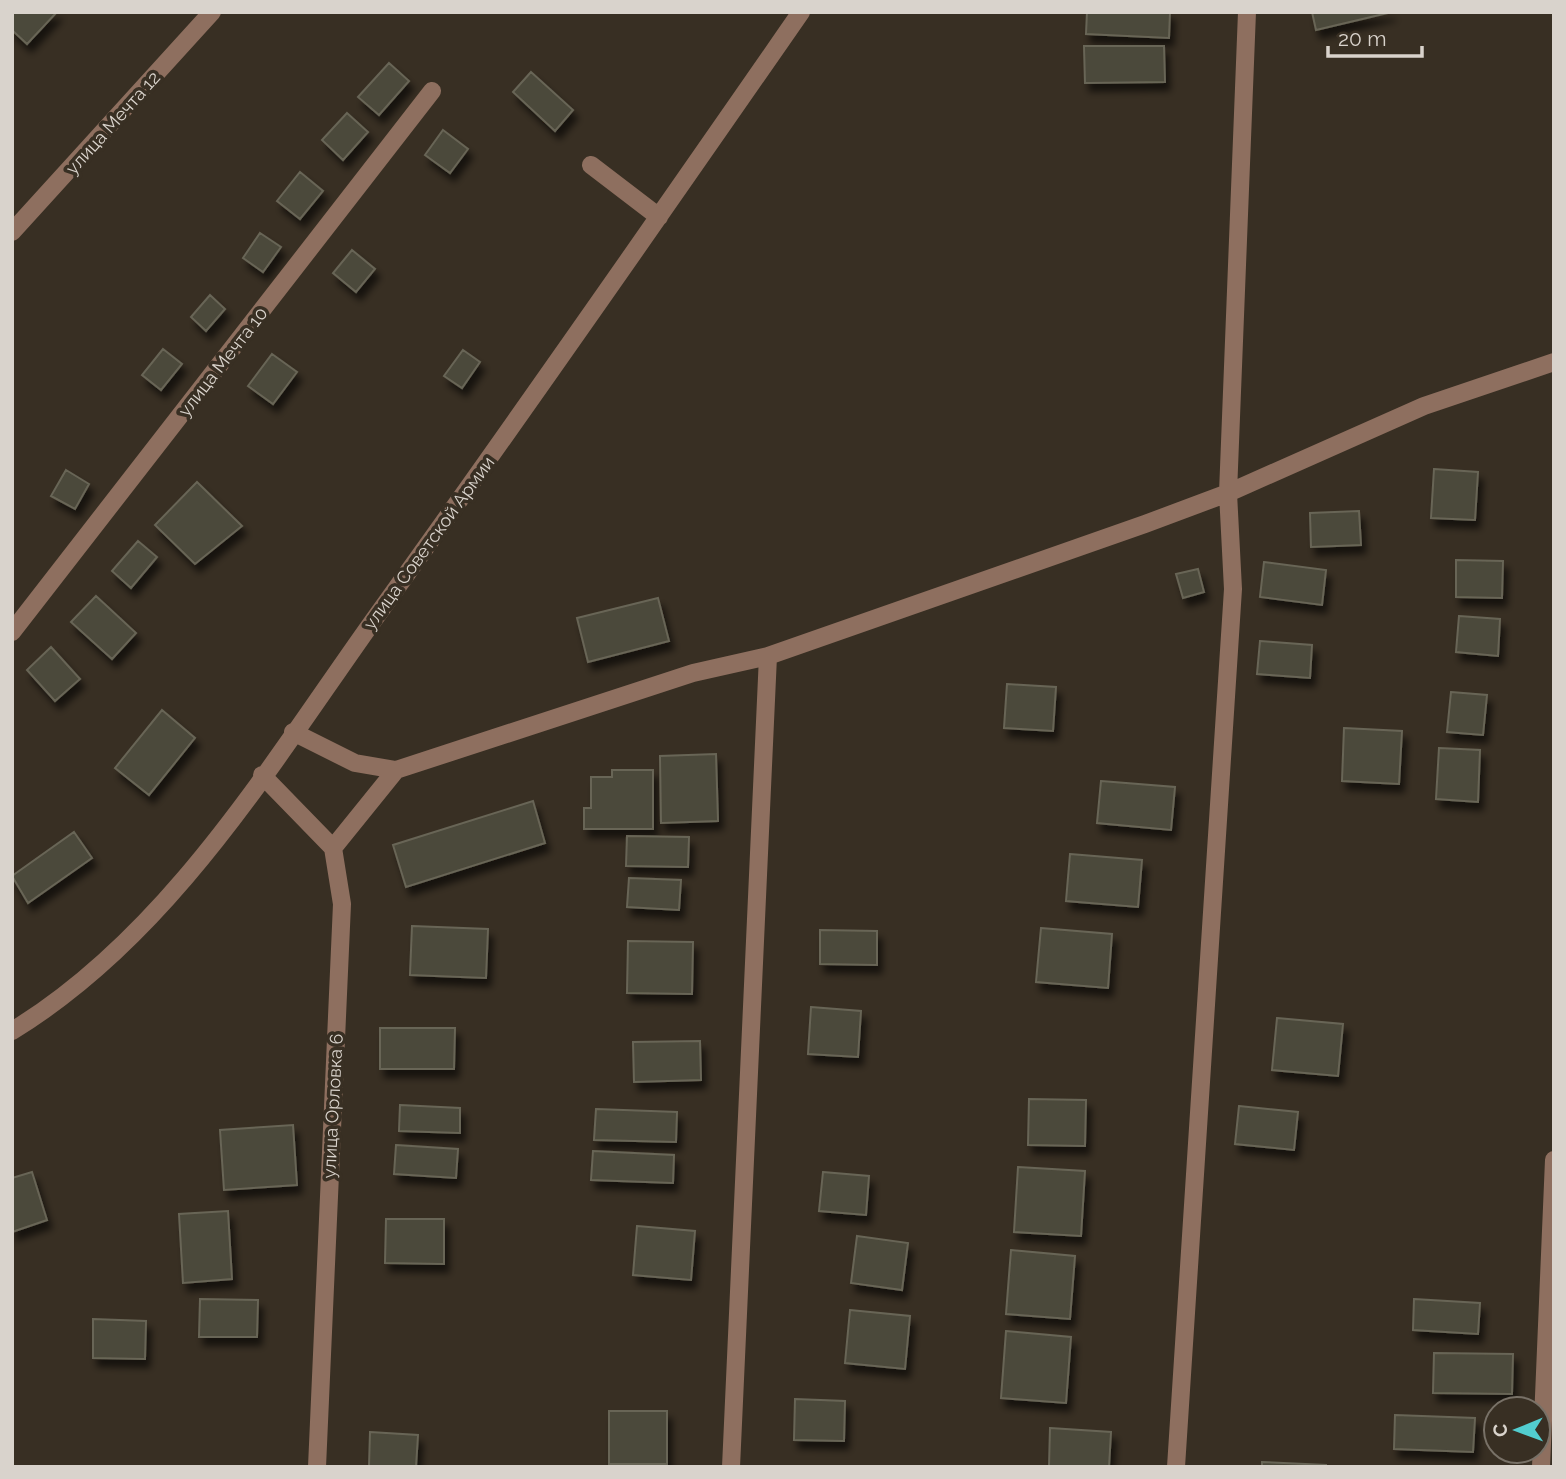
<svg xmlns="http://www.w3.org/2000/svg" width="1566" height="1479" viewBox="0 0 1566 1479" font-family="Raleway,sans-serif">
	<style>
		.building { fill: #4b483a; stroke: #686556; stroke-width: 2; filter: url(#shadow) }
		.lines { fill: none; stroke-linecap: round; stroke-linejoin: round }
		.minor { stroke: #8e6f5f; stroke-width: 18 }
		.labels { text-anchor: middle; stroke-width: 7; stroke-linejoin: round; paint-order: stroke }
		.street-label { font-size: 18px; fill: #d9d3cc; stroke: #382f23 }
	</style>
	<defs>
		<filter id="shadow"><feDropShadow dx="4.5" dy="8" stdDeviation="3.5" flood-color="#0009"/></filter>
	</defs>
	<rect width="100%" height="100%" fill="#382f23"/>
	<!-- building -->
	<path class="building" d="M12,12H57L27,44L12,30Z
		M1087,12H1170L1169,38L1086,34Z
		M1312,12H1392L1316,30Z
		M1084,46H1164L1165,82L1085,83Z
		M389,63L409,81L379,115L358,97Z
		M531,72L573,110L555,131L513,92Z
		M347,113L368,132L343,160L322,140Z
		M443,130L468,149L450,173L425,155Z
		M300,172L323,191L300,219L277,201Z
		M260,233L281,247L263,272L243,258Z
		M352,250L375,269L356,292L333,273Z
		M210,295L225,309L206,331L191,317Z
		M163,349L182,364L161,390L142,375Z
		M463,350L480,362L462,388L444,376Z
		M272,354L297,372L273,404L248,386Z
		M1434,469L1478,472L1475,520L1431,518Z
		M66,470L89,484L75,509L51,496Z
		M197,482L242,526L195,564L155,525Z
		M1359,511L1361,545L1311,547L1310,513Z
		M138,541L157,557L131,588L112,571Z
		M1456,560L1503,561L1502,598L1456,597Z
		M1264,562L1326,570L1322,605L1260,597Z
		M1198,569L1204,592L1183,598L1176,574Z
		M96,596L136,633L112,659L71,622Z
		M658,598L669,641L588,662L577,618Z
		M1459,616L1500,619L1498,656L1456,652Z
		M1260,641L1312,645L1310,678L1257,674Z
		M51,647L80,679L55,701L27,670Z
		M1007,684L1056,687L1053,731L1004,728Z
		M1451,692L1487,695L1483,735L1447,732Z
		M162,710L195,738L149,795L115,768Z
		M1344,728L1402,731L1399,784L1342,781Z
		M1439,748L1480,750L1478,802L1436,799Z
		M716,754L718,821L661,823L660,756Z
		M612,770H653V829H584V808H591V777H612Z
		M1101,781L1175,787L1171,830L1097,823Z
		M533,801L545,843L406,887L393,845Z
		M74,832L92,858L28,903L12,876Z
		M627,836L689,837L688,867L626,866Z
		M1070,854L1142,860L1138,907L1066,901Z
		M629,878L681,880L679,910L627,907Z
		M412,926L488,929L486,978L410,975Z
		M1041,928L1112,934L1108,988L1036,982Z
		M820,930L877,931V965L820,964Z
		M628,941L693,942L692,994L627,993Z
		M811,1007L861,1011L858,1057L808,1054Z
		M1277,1018L1343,1024L1338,1076L1272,1070Z
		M380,1028H455L454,1069H380Z
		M700,1041L701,1080L634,1082L633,1042Z
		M1029,1099L1086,1100L1085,1146L1028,1145Z
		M400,1105L460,1108V1133L399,1131Z
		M1239,1106L1298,1112L1294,1150L1235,1144Z
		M596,1109L677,1112L676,1142L594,1140Z
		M293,1125L297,1185L224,1190L220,1130Z
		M396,1145L458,1149L456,1178L394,1174Z
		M593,1151L674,1155L673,1183L591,1180Z
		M1018,1167L1085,1171L1081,1236L1014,1232Z
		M32,1172L47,1220L12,1232V1178Z
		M823,1172L869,1176L866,1215L819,1211Z
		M228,1211L232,1279L183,1283L179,1214Z
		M386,1219H444V1264L385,1263Z
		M637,1226L695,1231L691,1280L633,1275Z
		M857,1236L908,1243L902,1290L851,1283Z
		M1011,1250L1075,1256L1070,1319L1006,1314Z
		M200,1299L258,1300L257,1337H199Z
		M1414,1299L1480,1303L1478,1334L1413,1330Z
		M850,1310L910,1316L905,1369L845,1363Z
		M93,1319L146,1321L145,1359L93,1358Z
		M1006,1331L1071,1337L1066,1403L1001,1398Z
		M1434,1353L1513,1354L1512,1394L1433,1393Z
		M795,1399L845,1401L844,1441L794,1440Z
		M609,1411H667V1464H609Z
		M1395,1415L1475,1418L1473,1452L1394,1449Z
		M1050,1428L1111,1432L1109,1467H1049Z
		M370,1432L418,1435L416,1467H369Z
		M1262,1462L1326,1465V1467H1262Z"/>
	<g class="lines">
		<!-- minor -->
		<path class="minor" d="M591,165L659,217
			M12,232L212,12
			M12,632L432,91
			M293,732L355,763L396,770L693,673L768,656L1145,524L1228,493L1424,406L1554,362
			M262,775L333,848L342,904L317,1467
			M333,848L396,770
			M12,1031C170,935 272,762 378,614C521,415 661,214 801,12
			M731,1467L768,656
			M1176,1467L1233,589L1228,493L1247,12
			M1541,1467L1554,1160"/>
	</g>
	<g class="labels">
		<!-- street labels -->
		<g class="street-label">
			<text transform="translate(113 123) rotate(-48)" y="6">улица Мечта 12</text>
			<text transform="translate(223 362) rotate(-52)" y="6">улица Мечта 10</text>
			<text transform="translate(429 543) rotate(-54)" y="6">улица Советской Армии</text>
			<text transform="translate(333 1106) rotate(-87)" y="6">улица Орловка 6</text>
		</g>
	</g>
	<!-- border -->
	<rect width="1566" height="1479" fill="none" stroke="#d9d3cc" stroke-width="28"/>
	<!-- north arrow -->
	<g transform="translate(1517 1430) rotate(269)"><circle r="33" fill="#382f23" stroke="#787167" stroke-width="2"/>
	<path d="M0-5L12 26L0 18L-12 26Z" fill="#52cdcf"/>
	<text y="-10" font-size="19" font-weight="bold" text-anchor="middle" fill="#d9d3cc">С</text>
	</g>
	<!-- scale -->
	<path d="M1328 46v10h94v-10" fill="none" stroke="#d9d3cc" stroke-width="3.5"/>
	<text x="1338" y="46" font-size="21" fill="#d9d3cc" stroke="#382f23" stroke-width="5" paint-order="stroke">20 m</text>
</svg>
